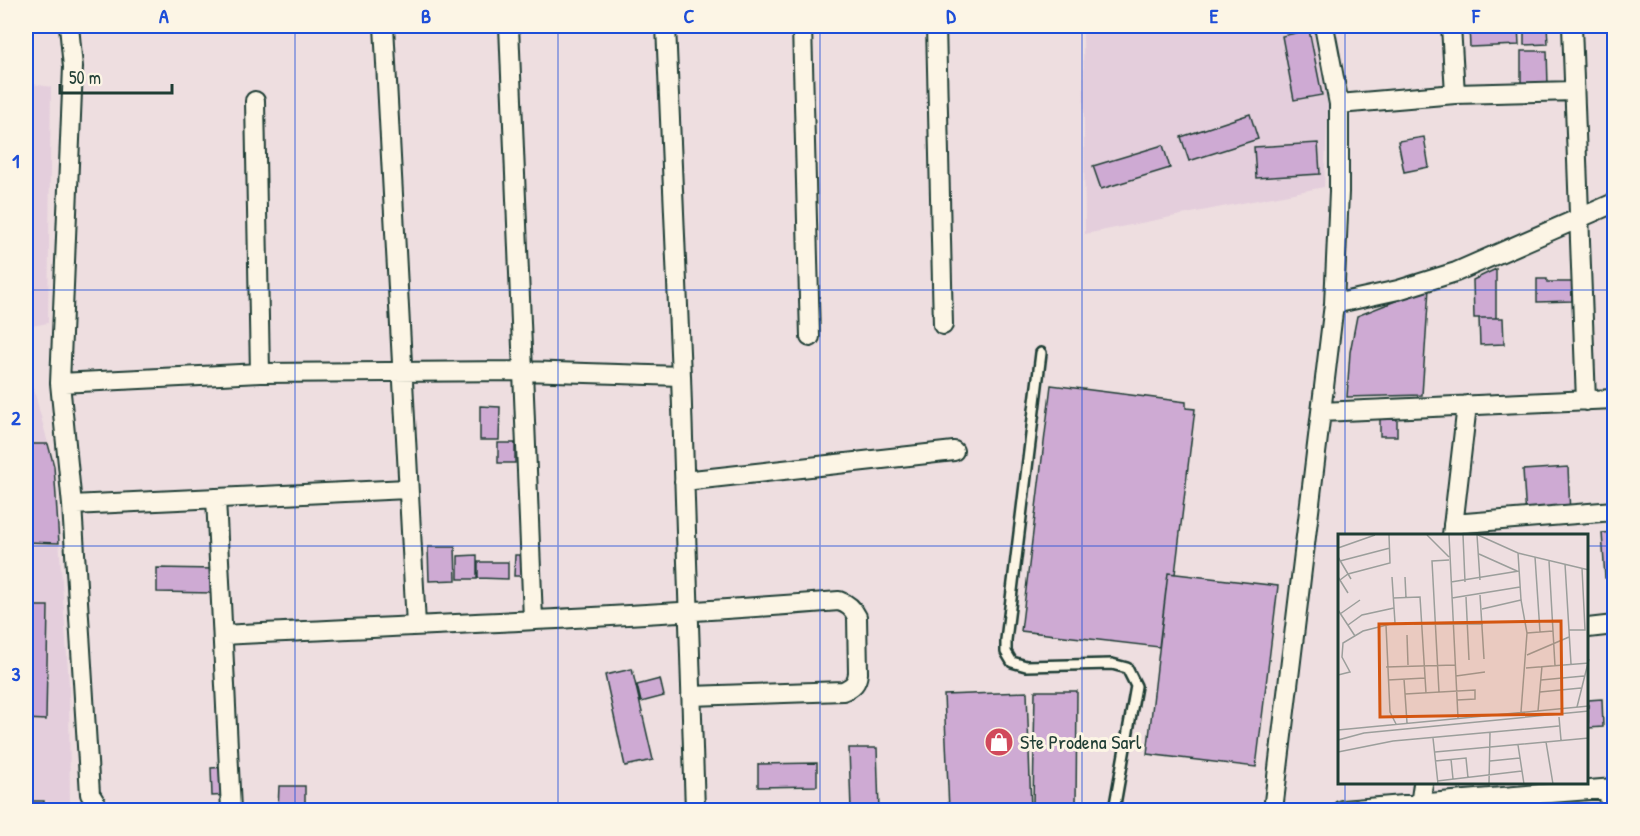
<svg xmlns="http://www.w3.org/2000/svg" width="1640" height="836" viewBox="0 0 1640 836" font-family="'Patrick Hand',sans-serif">
	<style>
		.built { fill: #e4cedc }
		.building { fill: #ceaad3; stroke: #1f3d34; stroke-width: 1.5 }
		.lines { fill: none; stroke-linecap: round; stroke-linejoin: round }
		.service-casing { stroke: #1f3d34; stroke-width: 14 }
		.minor-casing { stroke: #1f3d34; stroke-width: 22 }
		.service { stroke: #fcf5e5; stroke-width: 9 }
		.minor { stroke: #fcf5e5; stroke-width: 18 }
		.grid { fill: none; stroke: #1d4ed8; stroke-width: 1.5; stroke-opacity: 0.55 }
		.labels { text-anchor: middle; stroke-width: 6; stroke-linejoin: round; paint-order: stroke }
		.poi-label { font-size: 20px; fill: #1f3d34; stroke: #fcf5e5; text-anchor: start }
		.inset-road { fill: none; stroke: #9b9e9b; stroke-width: 1.5 }
		.view { fill: #d45610; fill-opacity: 0.15; stroke: #d45610; stroke-width: 3 }
		.inset-edge { fill: none; stroke: #1f3d34; stroke-width: 3 }
		.neatline { fill: none; stroke: #1d4ed8; stroke-width: 2 }
		.grid-label { font-size: 20px; text-anchor: middle; font-weight: bold; fill: #1d4ed8 }
	</style>
	<rect width="100%" height="100%" fill="#eedee0"/>
	<filter id="ink" filterUnits="userSpaceOnUse"><feTurbulence type="fractalNoise" baseFrequency=".0167" numOctaves="2"/><feDisplacementMap in="SourceGraphic" scale="12" xChannelSelector="R" yChannelSelector="G"/><feConvolveMatrix kernelMatrix="1 2 1 2 8 2 1 2 1" color-interpolation-filters="sRGB"/></filter>
	<g filter="url(#ink)">
		<!-- built -->
		<path class="built" d="M1083,26H1312L1328,106L1324,187L1085,234Z
			M26,83L51,87L48,323L26,327Z
			M26,360L54,466L69,685L70,805L75,810H26Z"/>
		<!-- building -->
		<path class="building" d="M1469,26H1518L1519,45L1470,47Z
			M1524,26H1547L1548,44L1524,45Z
			M1309,30L1322,95L1294,100L1282,36Z
			M1521,51H1547L1548,85L1521,86Z
			M1250,114L1258,139L1189,161L1181,137Z
			M1424,137L1429,167L1404,172L1398,141Z
			M1318,143L1320,174L1256,178L1254,147Z
			M1163,145L1170,168L1101,189L1093,166Z
			M1496,269V318H1474L1473,280Z
			M1537,279H1547V282H1572V301L1537,302Z
			M1429,288L1422,395L1347,397L1350,352L1357,316Z
			M1479,318H1503L1504,344L1480,345Z
			M1051,385L1186,402V408L1195,409L1175,574L1168,573L1159,647L1021,631Z
			M26,386H27L26,529Z
			M480,406L500,407L499,440H480Z
			M1380,419H1397V436H1380Z
			M498,443H515V463H498Z
			M27,444H48L54,466L59,543L26,542Z
			M1568,467L1570,516L1526,518L1523,470Z
			M1614,532V578H1605L1602,533Z
			M428,547H455L456,580L429,581Z
			M477,555V579H458V556Z
			M515,555H532V576H514Z
			M478,562H508V579L478,578Z
			M157,568L214,569V593L157,592Z
			M1168,573L1278,586L1256,767L1147,754Z
			M26,606H48L46,720L26,719Z
			M632,669L653,760L625,766L605,675Z
			M660,679L664,696L641,702L637,685Z
			M1035,691H1077L1076,806L1033,805Z
			M1027,692L1031,810H949L944,695Z
			M1602,699L1603,727L1588,728V700Z
			M849,748H877L879,810H851Z
			M817,763V786L758,787V764Z
			M227,767L228,795L212,796L211,768Z
			M279,786H305V810L278,809Z
			M26,801H44V810H26Z"/>
		<g class="lines">
			<!-- service casing -->
			<g class="service-casing">
				<path id="service" d="M1041,353L1006,640V652L1012,662L1026,666L1112,664L1127,668L1136,686L1114,810"/>
			</g>
			<!-- minor casing -->
			<g class="minor-casing">
				<path id="minor" d="M69,26L73,67L60,383L72,505L90,794L100,810
					M384,26L416,625
					M509,26L533,619
					M666,26L681,376L695,810
					M802,26L810,337
					M936,26L943,325
					M1451,26L1455,94
					M1572,26L1586,401
					M255,101L260,373
					M1339,104L1455,94L1574,91
					M1334,304L1398,290L1456,272L1614,203
					M60,383L260,373L523,371L681,376
					M1321,412L1614,399
					M684,481L954,451
					M216,498L231,810
					M72,505L407,489
					M1453,524L1614,511
					M1452,535L1467,405
					M1588,628L1614,625
					M223,635C428,625 634,617 839,601C848,604 853,608 857,617L858,673C857,683 853,687 843,691L691,696
					M1609,788L1610,810
					M1420,805L1423,784
					M1273,810L1334,304L1339,192V104L1324,26
					M1342,810L1614,788"/>
			</g>
			<!-- service -->
			<use href="#service" class="service"/>
			<!-- minor -->
			<use href="#minor" class="minor"/>
		</g>
	</g>
	<!-- grid -->
	<path class="grid" d="M295,26V810M558,26V810M820,26V810M1082,26V810M1345,26V536M26,290H1614M26,546H1340M1588,546H1614M1345,784V810"/>
	<!-- icons -->
	<defs>
		<g id="shop-disc" transform="scale(1.5)"><circle r="9.5" fill="#d1495b" stroke="#fcf5e5"/><path d="M-5-2.5h2.3a2.7 3.5 0 0 1 5.4 0H5L5.5 6h-11ZM-1.5-2.5h3a1.5 2.3 0 0 0-3 0Z" fill="#fff"/></g>
	</defs>
	<g fill-rule="evenodd">
		<use href="#shop-disc" x="999" y="742"/>
	</g>
	<g class="labels">
		<!-- poi labels -->
		<g class="poi-label">
			<text x="1020" y="749">Ste Prodena Sarl</text>
		</g>
	</g>
	<!-- overview -->
	<g transform="translate(1338 534)">
		<rect width="250" height="250" fill="#eedee0"/>
		<path class="inset-road" d="M89,1L111,23M111,1L120,184M125,1L127,48M139,1L142,46M140,1L180,19L251,36M0,14L37,1M180,19L183,66L189,99L183,178M141,20L179,37M0,23L13,45M197,23L202,98M2,27L52,14M211,27L217,132M227,30L233,130M0,43L10,59M67,43L68,64M2,46L10,40L52,29L51,1M113,48L181,37M142,61L146,125M128,63L131,126M55,64L82,63L88,159M114,64L182,53M144,75L183,66M0,76L17,102M2,80L22,66M76,90H145M10,91L24,81L56,74M48,91L52,178L58,190M231,96H247L244,34M189,99L215,97M69,101L70,131M189,121L231,103M48,133L117,131M188,134L251,129M0,141L12,138L4,123L5,109L25,97L57,89L54,43M118,142L147,138M66,145L69,189M50,146L87,144M203,146L246,142M101,158L94,27L111,26M202,158L243,154M67,160L137,156V165L119,166M239,173L251,125M200,177L204,132M221,183L223,206M0,196L251,172M95,204L100,250M0,206L26,199L251,177M208,208L215,250M180,211L186,250M0,218L55,207L221,192M97,218L251,204M113,225L115,245M97,227L128,224L130,244M152,227L182,224M99,247L184,237M151,250L152,199"/>
		<path class="view" d="M223,87L224,180L42,183L41,90Z"/>
		<rect width="250" height="250" class="inset-edge"/>
	</g>
	<!-- margin -->
	<rect width="1640" height="836" fill="none" stroke="#fcf5e5" stroke-width="66"/>
	<!-- scale -->
	<path d="M60 84v9h112v-9" fill="none" stroke="#1f3d34" stroke-width="3"/>
	<text x="69" y="84" font-size="18" fill="#1f3d34" stroke="#fcf5e5" stroke-width="4.5" paint-order="stroke">50 m</text>
	<rect x="33" y="33" width="1574" height="770" class="neatline"/>
	<g class="grid-label">
		<text x="164" y="23">A</text>
		<text x="426" y="23">B</text>
		<text x="689" y="23">C</text>
		<text x="951" y="23">D</text>
		<text x="1214" y="23">E</text>
		<text x="1476" y="23">F</text>
		<text x="16" y="168">1</text>
		<text x="16" y="425">2</text>
		<text x="16" y="681">3</text>
	</g>
</svg>
